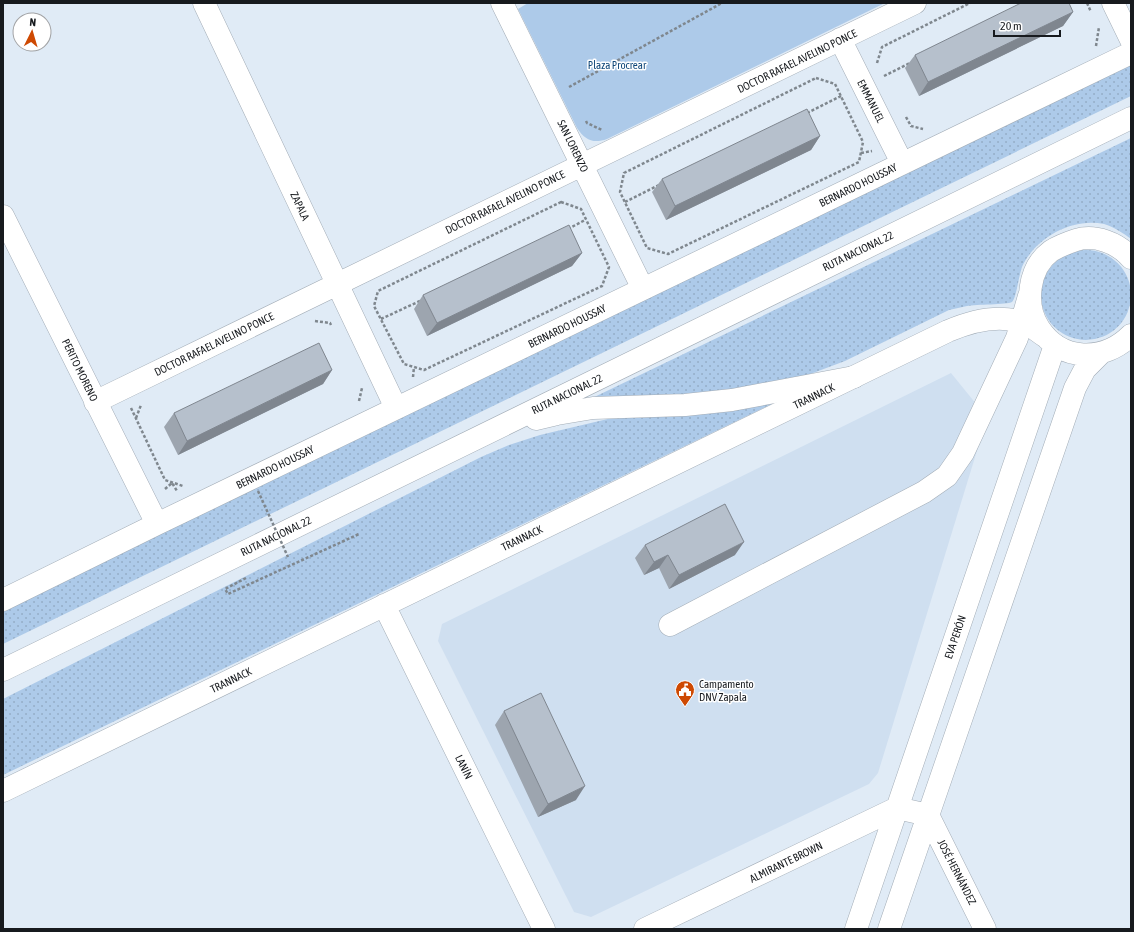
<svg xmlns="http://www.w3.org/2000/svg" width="1134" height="932" viewBox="0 0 1134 932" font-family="'Asap Condensed',sans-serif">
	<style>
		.built { fill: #cfdff0 }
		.grass { fill: url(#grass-dots) }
		.park { fill: #adcae9 }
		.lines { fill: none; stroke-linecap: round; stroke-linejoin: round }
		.minor-casing { stroke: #a3adb7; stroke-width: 23 }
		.major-casing { stroke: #a3adb7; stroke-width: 23 }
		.path { stroke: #7f878e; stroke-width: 2.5; stroke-dasharray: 3 2; stroke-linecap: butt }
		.minor { stroke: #fff; stroke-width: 22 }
		.major { stroke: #fff; stroke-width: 22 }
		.path-bridge { stroke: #7f878e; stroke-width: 2.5; stroke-dasharray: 3 2; stroke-linecap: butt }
		.wall { fill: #9da5af }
		.shaded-wall { fill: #7f868f }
		.building { fill: #b6c0cc; stroke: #7f868f }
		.labels { text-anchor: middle; stroke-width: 3; stroke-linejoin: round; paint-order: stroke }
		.street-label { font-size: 11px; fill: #171a1e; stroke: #fff }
		.park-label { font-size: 11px; fill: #0e4678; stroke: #fff }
		.poi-label { font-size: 11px; fill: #171a1e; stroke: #fff; text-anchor: start }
	</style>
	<defs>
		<pattern id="grass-dots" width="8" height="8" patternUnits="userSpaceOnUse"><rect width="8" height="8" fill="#adcae9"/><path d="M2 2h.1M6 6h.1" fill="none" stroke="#94adc7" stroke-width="1.8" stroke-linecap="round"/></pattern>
	</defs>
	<rect width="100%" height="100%" fill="#e0ebf6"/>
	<!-- built -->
	<path class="built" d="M951,373L977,405L984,428L878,773L869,784L591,917L574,912L438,641L442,624Z"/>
	<!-- grass -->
	<path class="grass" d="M1131,65V96L3,644V612L304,462Z
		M1131,138V239C1123,233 1114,227 1104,224C1072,217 1035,238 1022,267C1019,275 1016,299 1012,302C1007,305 976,304 967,306C961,307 955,309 949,310L845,361L813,373L782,383L745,391L584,402Z
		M1041 295a45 45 0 1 1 90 0a45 45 0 1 1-90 0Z
		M776,402L3,775V699L481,457L509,445L540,435L612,418L724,412Z"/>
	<!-- park -->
	<path class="park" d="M528,3H885L607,139C593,144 585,140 577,128L518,9Z"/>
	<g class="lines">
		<!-- minor casing -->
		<g class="minor-casing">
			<path id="minor" d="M204,3L396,408
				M502,3L643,289
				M1113,3L1131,40
				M840,39L902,163
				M3,216L157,524
				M1131,258C1118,243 1095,234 1076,240C1067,243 1059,246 1051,251C1028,268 1024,305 1039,328C1061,362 1104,362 1131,335
				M95,402L915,3
				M3,600L157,524L1131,53
				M384,605L544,929
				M670,625L924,492L947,476L963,453L1017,338L1029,296
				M3,791L948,331C971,321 997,314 1022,322C1031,325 1038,332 1046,337
				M645,929L897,808L928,815L985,929
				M856,929L1055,345
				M889,929L1075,388L1085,369L1100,354"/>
		</g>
		<!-- major casing -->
		<g class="major-casing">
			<path id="major" d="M536,419L557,414L593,408L685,405L732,400L854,377
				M3,670L1131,118"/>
		</g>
		<!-- path -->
		<path class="path" d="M1087,3L1091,12
			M1096,46L1099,27
			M877,63L882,47L970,3
			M884,76L910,63
			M816,78L835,84L863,142L859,162L668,254L647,248L620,192L624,173Z
			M569,87L722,3
			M807,113L841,96
			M906,117L911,126L923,129
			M586,121L587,123L602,130
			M861,153L872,151
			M561,202L581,209L609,267L602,286L424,370L404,364L374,306L378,291Z
			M625,202L659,185
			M568,229L585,220
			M381,319L422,300
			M315,321L330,323L331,325
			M413,377L414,367
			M359,401L362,388
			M131,408L165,480L183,486
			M136,418L141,405
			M165,489L172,483L177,491
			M246,578L225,589L228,594L359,534"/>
		<!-- minor -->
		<use href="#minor" class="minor"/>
		<!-- major -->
		<use href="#major" class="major"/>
		<!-- path-bridge -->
		<path class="path-bridge" d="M258,491L288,557"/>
	</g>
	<!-- wall -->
	<path class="wall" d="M1073,12L1063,26L919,96L905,68L915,55Z
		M820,136L811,150L666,220L652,192L662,179Z
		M582,253L572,266L427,336L414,309L423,295Z
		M332,370L323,384L178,455L164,427L174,413Z
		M645,545L735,555L669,589L659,568L644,575L635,558Z
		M504,711L576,800L538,817L495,725Z"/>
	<!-- shaded-wall -->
	<path class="shaded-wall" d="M1073,12L1063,26L919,96L928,82Z
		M820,136L811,150L666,220L675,206Z
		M582,253L572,266L427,336L437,323Z
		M332,370L323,384L178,455L187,441Z
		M744,542L735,555L669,589L679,575Z
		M668,555L659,568L644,575L654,562Z
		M585,786L576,800L538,817L548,804Z"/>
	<!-- building -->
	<path class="building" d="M1021,3H1069L1073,12L928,82L915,55Z
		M807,109L820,136L675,206L662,179Z
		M569,225L582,253L437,323L423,295Z
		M319,343L332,370L187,441L174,413Z
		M725,504L744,542L679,575L668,555L654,562L645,545Z
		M541,693L585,786L548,804L504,711Z"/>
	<!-- icons -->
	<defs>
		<g id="civic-pin" transform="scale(1)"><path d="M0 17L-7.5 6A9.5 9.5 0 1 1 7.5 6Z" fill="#ce4902" stroke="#fff"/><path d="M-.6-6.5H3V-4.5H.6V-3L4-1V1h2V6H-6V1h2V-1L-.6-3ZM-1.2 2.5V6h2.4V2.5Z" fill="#fff"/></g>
	</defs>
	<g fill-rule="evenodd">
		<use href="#civic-pin" x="685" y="690"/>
	</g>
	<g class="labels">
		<!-- street labels -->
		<g class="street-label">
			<text transform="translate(797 61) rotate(-26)" y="4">DOCTOR RAFAEL AVELINO PONCE</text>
			<text transform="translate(871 101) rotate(63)" y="4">EMMANUEL</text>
			<text transform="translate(573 146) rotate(64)" y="4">SAN LORENZO</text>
			<text transform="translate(858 185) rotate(-26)" y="4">BERNARDO HOUSSAY</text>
			<text transform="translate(505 202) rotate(-26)" y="4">DOCTOR RAFAEL AVELINO PONCE</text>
			<text transform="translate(300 206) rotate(65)" y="4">ZAPALA</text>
			<text transform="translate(858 251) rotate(-26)" y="4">RUTA NACIONAL 22</text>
			<text transform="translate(567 326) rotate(-26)" y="4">BERNARDO HOUSSAY</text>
			<text transform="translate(214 344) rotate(-26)" y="4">DOCTOR RAFAEL AVELINO PONCE</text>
			<text transform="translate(80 370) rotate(64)" y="4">PERITO MORENO</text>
			<text transform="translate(567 394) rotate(-26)" y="4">RUTA NACIONAL 22</text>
			<text transform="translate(814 396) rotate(-26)" y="4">TRANNACK</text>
			<text transform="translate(275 467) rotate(-26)" y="4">BERNARDO HOUSSAY</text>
			<text transform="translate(276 536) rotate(-26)" y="4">RUTA NACIONAL 22</text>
			<text transform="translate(522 538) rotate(-26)" y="4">TRANNACK</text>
			<text transform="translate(955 637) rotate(-71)" y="4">EVA PERÓN</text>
			<text transform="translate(231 680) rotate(-26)" y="4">TRANNACK</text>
			<text transform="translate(464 767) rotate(64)" y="4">LANÍN</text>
			<text transform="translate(786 862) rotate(-26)" y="4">ALMIRANTE BROWN</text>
			<text transform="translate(957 872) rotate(63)" y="4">JOSÉ HERNÁNDEZ</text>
		</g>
		<!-- park labels -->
		<g class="park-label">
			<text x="617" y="69">Plaza Procrear</text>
		</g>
		<!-- poi labels -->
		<g class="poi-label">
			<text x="699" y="688">Campamento<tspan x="699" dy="13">DNV Zapala</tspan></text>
		</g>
	</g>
	<!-- border -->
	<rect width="1134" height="932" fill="none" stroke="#171a1e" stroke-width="8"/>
	<!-- north arrow -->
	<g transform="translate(32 32) rotate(5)"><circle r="19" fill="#ffffff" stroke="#a2a3a5"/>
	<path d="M0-3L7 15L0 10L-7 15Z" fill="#ce4902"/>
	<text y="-6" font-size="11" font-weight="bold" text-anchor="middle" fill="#171a1e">N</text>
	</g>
	<!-- scale -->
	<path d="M994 30v6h66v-6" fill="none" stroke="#171a1e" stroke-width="2"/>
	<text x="1000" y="30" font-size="12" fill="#171a1e" stroke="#ffffff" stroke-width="3" paint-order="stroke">20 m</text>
</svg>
